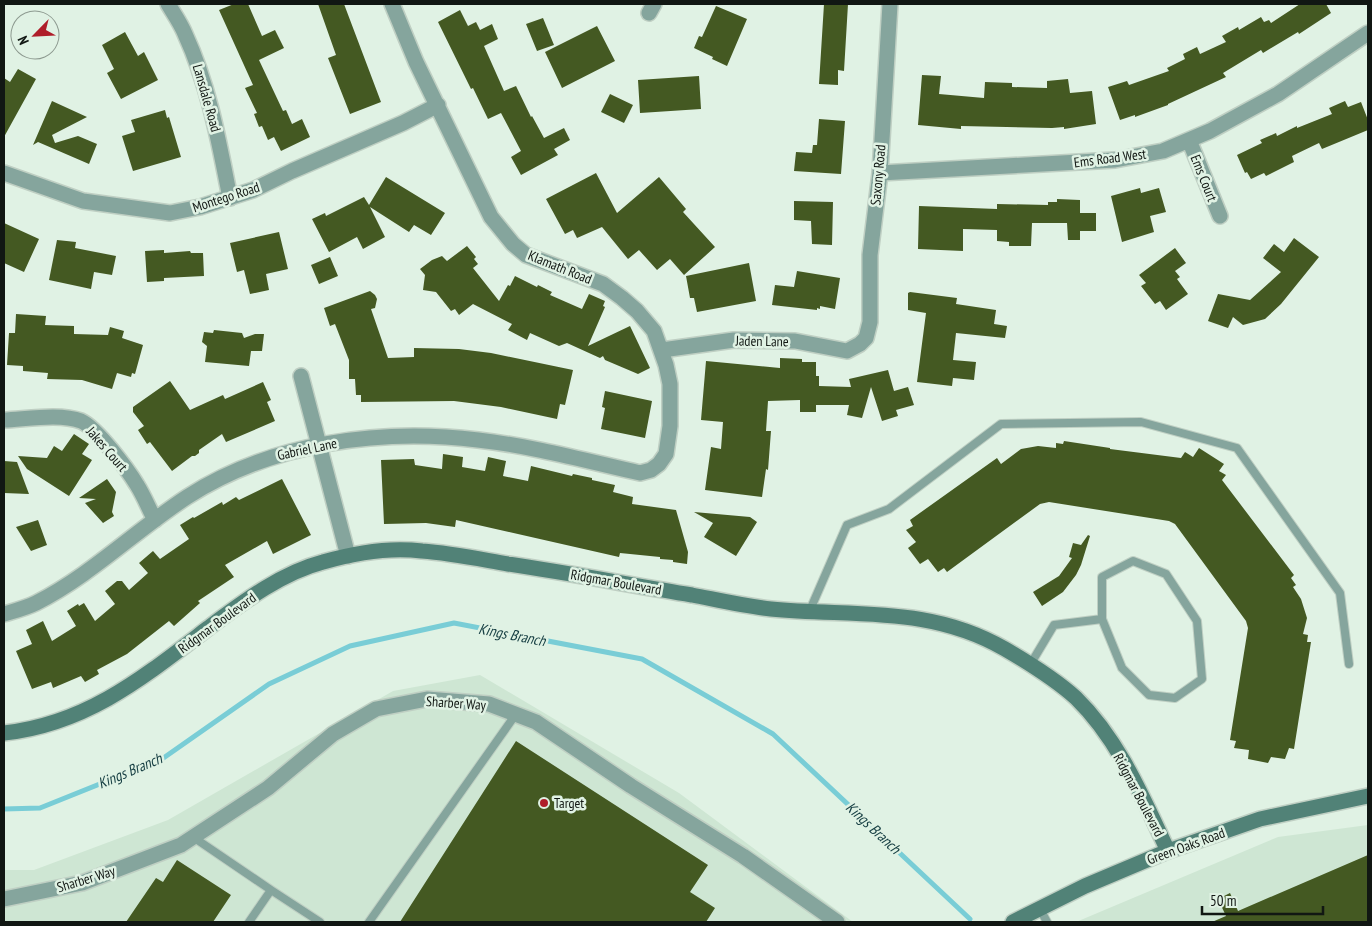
<svg xmlns="http://www.w3.org/2000/svg" width="1372" height="926" viewBox="0 0 1372 926" font-family="'PT Sans Narrow',sans-serif">
	<style>
		.built { fill: #cee6d3 }
		.lines { fill: none; stroke-linecap: round; stroke-linejoin: round }
		.stream { stroke: #79cdd6; stroke-width: 5 }
		.building { fill: #445922 }
		.lane-casing { stroke: #bfcfc3; stroke-width: 10 }
		.street-casing { stroke: #bfcfc3; stroke-width: 18 }
		.secondary-casing { stroke: #bfcfc3; stroke-width: 18 }
		.lane { stroke: #85a59d; stroke-width: 8 }
		.street { stroke: #85a59d; stroke-width: 15 }
		.secondary { stroke: #518277; stroke-width: 15 }
		.poi-dot { fill: #af1d29; stroke: #e0f2e4; stroke-width: 2 }
		.labels { text-anchor: middle; stroke-width: 5; stroke-linejoin: round; paint-order: stroke }
		.street-label { font-size: 14px; fill: #111713; stroke: #e0f2e4 }
		.poi-label { font-size: 14px; fill: #111713; stroke: #e0f2e4; text-anchor: start }
		.water-label { font-size: 15px; font-style: italic; fill: #184044; stroke: #e0f2e4 }
	</style>
	<rect width="100%" height="100%" fill="#e0f2e4"/>
	<!-- built -->
	<path class="built" d="M480,675L679,793L853,922H4V870H34L168,820L393,691Z
		M1368,825V922H1076L1278,837Z"/>
	<g class="lines">
		<!-- stream -->
		<path class="stream" d="M4,809L40,808L162,759L269,684L350,646L454,623L642,659L773,734L970,919"/>
	</g>
	<!-- building -->
	<path class="building" d="M234,4H248L262,36L275,30L284,48L259,60L283,111L286,110L292,124L302,119L310,137L281,151L274,137L268,140L262,126L259,127L254,114L257,113L245,88L253,85L219,10Z
		M318,4H344L381,102L350,114L328,58L336,55Z
		M824,4H848L844,71L838,70V85L819,84Z
		M1300,4H1326L1331,13L1299,34L1298,32L1263,53L1261,50L1223,73L1226,77L1168,104V105L1135,117V115L1120,120L1108,87L1127,81L1129,85L1169,71L1167,68L1185,59L1183,54L1197,47L1200,54L1226,42L1222,36L1238,27L1239,30L1261,17L1264,22L1269,20L1271,23Z
		M716,6L747,19L727,66L712,59L713,57L694,48L699,36L702,37Z
		M460,10L468,26L476,22L480,30L492,24L498,39L484,46L504,91L516,86L531,117L532,116L544,138L564,128L570,140L554,149L558,155L521,175L511,157L521,151L501,113L488,119L473,88L471,89L438,22Z
		M543,18L554,45L537,51L526,24Z
		M597,26L615,61L562,88L545,52Z
		M125,32L138,56L144,52L158,80L121,99L107,73L114,69L102,45Z
		M18,69L36,79L4,137V78L10,82Z
		M922,75L941,76L939,94L984,98L985,82L1012,83V87L1047,88V81L1068,79L1070,93L1092,91L1096,124L1064,129V127L1052,128L961,126V129L918,125Z
		M699,76L701,109L640,113L638,80Z
		M610,94L633,105L624,123L601,112Z
		M52,101L87,117L52,135L55,143L78,136L97,144L89,164L38,142L33,145Z
		M1345,101L1348,107L1361,102L1368,120V130L1322,149L1319,143L1292,156L1294,162L1266,176L1264,173L1251,179L1247,172L1245,173L1237,155L1262,143L1260,140L1276,133L1277,136L1297,126V128L1332,114L1329,108Z
		M165,110L167,118L169,117L181,157L133,171L122,136L135,132L131,120Z
		M819,119L845,121L841,174L794,171L796,152L812,153L813,145H817Z
		M596,173L617,213L659,177L686,209L683,212L715,247L684,275L670,259L657,270L639,250L628,259L602,227L577,238L573,230L565,234L546,199Z
		M386,177L445,213L431,235L414,225L409,232L370,207L385,237L363,249L357,237L329,252L312,219L325,213L326,216L364,197L369,205Z
		M1140,188L1141,193L1159,188L1166,212L1150,216L1154,232L1122,242L1111,196Z
		M1057,199L1080,200V213H1096V231H1080V240H1068L1067,223H1032L1031,246H1009V242L997,241V230L963,229V251L918,249L919,206L997,209V204L1048,205V202H1057Z
		M794,201L833,202L832,245L812,244L811,221L794,220Z
		M4,223L39,239L24,272L4,263Z
		M279,232L288,269L266,274L269,290L250,294L244,270L237,272L230,243Z
		M1294,238L1319,257L1281,304L1265,319L1243,325L1233,317L1228,328L1208,321L1218,294L1250,300L1281,272L1263,258L1274,244L1284,252Z
		M57,240L76,242L75,248L116,256L112,275L94,272L91,289L49,280Z
		M467,246L476,257L474,259L478,264L473,268L499,301L508,285L510,286L515,276L537,287L538,285L552,292L550,295L582,309L589,294L605,301L603,306L605,307L588,346L630,326L650,368L638,374L605,360L603,356L600,358L567,343L559,346L530,333L527,340L508,330L512,324L473,304L459,315L455,309L451,311L436,292L423,290L425,275L420,269L432,260L442,256L447,261Z
		M1175,248L1186,263L1175,271L1180,277L1177,279L1188,294L1166,310L1160,301L1155,304L1141,286L1146,283L1139,275Z
		M164,250V253L190,251L191,253H203L204,276L164,278V281L147,282L145,251Z
		M330,257L338,276L319,284L311,265Z
		M749,263L756,301L697,312L694,298H690L686,276Z
		M797,271L840,278L835,309L820,306V309L817,308V310L772,305L775,285L794,287Z
		M370,291L375,295L377,299L375,308L371,309L388,358L414,357V348L459,349L491,353L573,370L565,405L560,404L557,419L501,407L454,401L361,402V395H356L355,379H349V360L335,324L330,326L324,308Z
		M910,292L957,298L956,304L996,310L994,324L1007,326L1005,338L956,333L953,360L976,362L974,380L953,378L952,386L917,382L926,313L908,310V293Z
		M16,314L46,316L45,325L74,326V334L108,335L110,327L124,331L122,338L143,345L135,374L132,373L131,377L117,373L112,389L82,380L47,379L48,373L23,371V366L7,365L9,333H15Z
		M214,330L242,333L244,338L255,334H264L262,351H251L249,366L205,362L207,346L202,342L204,332L213,333Z
		M780,358L802,359V362H816V376H819V386L851,387L849,379L888,370L894,391L908,387L914,405L896,410L898,416L882,421L871,387L862,418L847,415L849,405H816V412H800V400L768,401L766,431H771L768,470L766,469L762,497L705,490L711,447L721,449L723,422L701,420L706,361L780,368Z
		M170,381L190,410L223,395L225,399L263,382L271,400L267,402L275,421L226,442L222,434L199,450V453L195,456H192L172,471L150,442L147,444L138,430L144,426L133,412V407Z
		M605,391L652,401L645,438L601,429L605,408L602,407Z
		M74,434L89,444L82,454L92,460L69,496L27,469L18,456L47,458L54,446L62,451Z
		M1064,441L1110,448V449L1181,458L1185,452L1193,457L1199,448L1224,464L1219,471L1226,475L1222,480L1294,575L1291,578L1296,585L1293,587L1301,599L1307,618L1303,634L1308,635L1307,642H1311L1294,749L1289,748L1285,759L1271,757L1268,763L1248,759L1249,750L1234,748L1236,741L1230,740L1248,628L1246,621L1175,524L1169,521L1049,502L1040,504L947,572L944,568L938,572L928,559L920,564L908,548L916,542L906,530L913,526L910,520L997,458L1001,464L1021,449L1038,446L1056,448V443L1063,444Z
		M443,454L463,457L462,467L485,471L488,457L506,461L503,476L528,481L531,466L572,476L573,474L592,478V480L615,485L613,492L633,497L632,504L676,510L688,552L687,564L673,562V560L660,559V557L620,553L619,557L456,520L455,527L426,523L384,524L381,460L414,459L415,465L442,469Z
		M4,461L17,462L29,494L4,493Z
		M107,479L116,492L112,512L114,516L103,523L85,503L96,499L79,498Z
		M282,479L311,535L273,554L267,541L225,565L234,577L198,601L200,603L174,626L169,621L127,654L97,670L99,674L85,682L81,676L53,688L51,682L32,689L16,651L32,644L26,630L43,621L52,641L76,626L67,611L78,604L79,606L84,603L95,621L115,604L105,591L117,581H122L129,590L148,573L139,563L153,551L160,559L189,539L180,525L193,517L194,518L222,502L223,505L236,497L239,500Z
		M694,512L750,517L757,522L736,556L704,537L713,523Z
		M38,520L47,545L31,551L16,527Z
		M1088,535L1090,536L1081,565L1076,575L1063,592L1042,606L1033,592L1059,576L1072,558L1069,557L1073,543L1081,545Z
		M516,741L708,865L690,892L715,908L706,922H400Z
		M1368,855V922H1212L1226,916L1218,899L1230,893L1238,911Z
		M177,860L231,895L213,922H126L156,878L163,882Z"/>
	<g class="lines">
		<!-- lane casing -->
		<g class="lane-casing">
			<path id="lane" d="M810,610L847,525L889,509L1001,424L1141,422L1237,448L1340,593L1349,664
				M1030,665L1054,625L1102,619L1122,668L1149,695L1175,698L1202,679L1197,621L1166,574L1133,561L1102,577V619
				M193,837L271,890
				M1040,909L1047,922
				M249,922L271,890L320,922
				M369,922L516,714"/>
		</g>
		<!-- street casing -->
		<g class="street-casing">
			<path id="street" d="M168,4C174,14 181,24 185,34C209,86 219,142 230,198
				M649,13L654,4
				M1189,140L1220,216
				M4,173L83,201L170,213L200,207L253,190L292,171L403,123L438,105
				M880,173L1115,160L1163,151L1210,131L1278,94L1368,33
				M662,350L734,340L795,341L847,351L860,344L866,338L870,322V255L880,173L890,4
				M301,376L348,556
				M4,420C27,419 60,413 81,421C97,428 128,470 137,485C144,496 149,509 155,520
				M4,614C14,611 26,608 36,603C91,575 135,531 187,497C271,443 379,428 478,440C532,446 587,461 640,473L651,470L659,464L666,454L670,426V384L666,365L654,331L637,311L622,298L603,284L526,255L513,244L491,217L416,62L392,4
				M4,899L82,883L181,845L268,788L333,734L376,709L427,699L489,704L536,722L631,786L743,856L837,922"/>
		</g>
		<!-- secondary casing -->
		<g class="secondary-casing">
			<path id="secondary" d="M4,733C87,724 144,677 208,628C243,602 281,573 323,562C354,553 390,547 422,551C451,553 479,559 508,564C569,573 631,585 692,595C718,600 744,606 771,609C853,617 929,605 1005,649C1029,663 1055,679 1076,698C1119,740 1143,798 1168,851
				M1013,922L1085,886L1168,851L1260,819L1368,796"/>
		</g>
		<!-- lane -->
		<use href="#lane" class="lane"/>
		<!-- street -->
		<use href="#street" class="street"/>
		<!-- secondary -->
		<use href="#secondary" class="secondary"/>
	</g>
	<!-- markers -->
	<circle class="poi-dot" cx="544" cy="803" r="5"/>
	<g class="labels">
		<!-- street labels -->
		<g class="street-label">
			<text transform="translate(207 98) rotate(74)" y="5">Lansdale Road</text>
			<text transform="translate(1110 158) rotate(-7)" y="5">Ems Road West</text>
			<text transform="translate(878 175) rotate(-85)" y="5">Saxony Road</text>
			<text transform="translate(1204 178) rotate(68)" y="5">Ems Court</text>
			<text transform="translate(226 197) rotate(-18)" y="5">Montego Road</text>
			<text transform="translate(560 267) rotate(22)" y="5">Klamath Road</text>
			<text transform="translate(762 341) rotate(1)" y="5">Jaden Lane</text>
			<text transform="translate(107 449) rotate(49)" y="5">Jakes Court</text>
			<text transform="translate(307 449) rotate(-12)" y="5">Gabriel Lane</text>
			<text transform="translate(616 582) rotate(10)" y="5">Ridgmar Boulevard</text>
			<text transform="translate(217 623) rotate(-36)" y="5">Ridgmar Boulevard</text>
			<text transform="translate(456 703) rotate(4)" y="5">Sharber Way</text>
			<text transform="translate(1139 795) rotate(62)" y="5">Ridgmar Boulevard</text>
			<text transform="translate(1186 846) rotate(-20)" y="5">Green Oaks Road</text>
			<text transform="translate(86 879) rotate(-17)" y="5">Sharber Way</text>
		</g>
		<!-- poi labels -->
		<g class="poi-label">
			<text x="554" y="808">Target</text>
		</g>
		<!-- water labels -->
		<g class="water-label">
			<text transform="translate(512 635) rotate(11)" y="5">Kings Branch</text>
			<text transform="translate(130 771) rotate(-23)" y="5">Kings Branch</text>
			<text transform="translate(873 828) rotate(43)" y="5">Kings Branch</text>
		</g>
	</g>
	<!-- border -->
	<rect width="1372" height="926" fill="none" stroke="#111713" stroke-width="10"/>
	<!-- north arrow -->
	<g transform="translate(35 35) rotate(246)"><circle r="24" fill="#e0f2e4" stroke="#8d9a90"/>
	<path d="M0-4L9 19L0 12L-9 19Z" fill="#af1d29"/>
	<text y="-8" font-size="14" font-weight="bold" text-anchor="middle" fill="#111713">N</text>
	</g>
	<!-- scale -->
	<path d="M1202 906v8h121v-8" fill="none" stroke="#111713" stroke-width="2.5"/>
	<text x="1210" y="906" font-size="15" fill="#111713" stroke="#e0f2e4" stroke-width="4" paint-order="stroke">50 m</text>
</svg>
